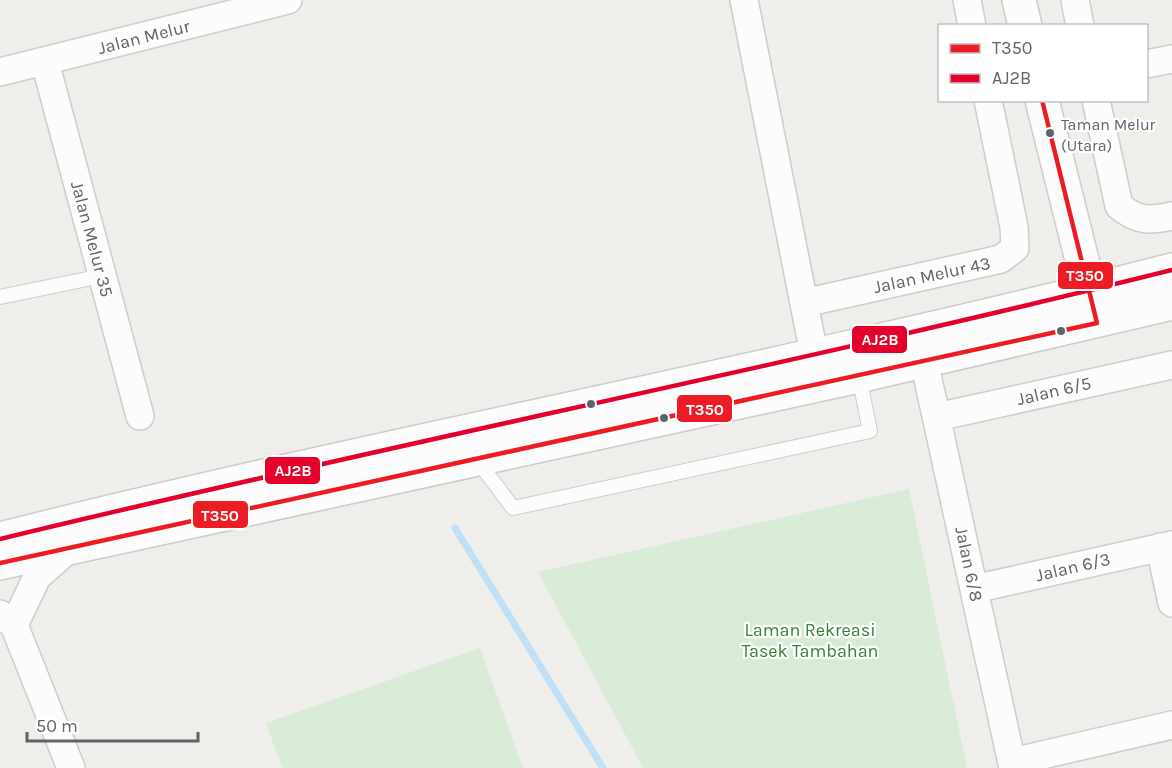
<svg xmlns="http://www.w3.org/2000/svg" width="1172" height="768" viewBox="0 0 1172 768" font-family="Karla,sans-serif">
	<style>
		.green { fill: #d8ebd6 }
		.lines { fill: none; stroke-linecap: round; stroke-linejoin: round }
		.stream { stroke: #bfe0f9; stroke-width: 7 }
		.lane-casing { stroke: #cbcccc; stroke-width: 16 }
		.street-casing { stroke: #cbcccc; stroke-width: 30 }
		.secondary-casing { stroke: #cacacb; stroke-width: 36 }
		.lane { stroke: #fdfcfc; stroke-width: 14 }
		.street { stroke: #fdfcfc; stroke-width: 27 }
		.secondary { stroke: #fdfcfc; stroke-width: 33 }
		.bus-1-casing { stroke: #fff; stroke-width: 9 }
		.bus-2-casing { stroke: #fff; stroke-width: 9 }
		.bus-1 { stroke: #ed1b24; stroke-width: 4.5 }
		.bus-2 { stroke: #e4002b; stroke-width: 4.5 }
		.bus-dot { fill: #5f6368; stroke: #fff; stroke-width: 2 }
		.labels { text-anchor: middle; stroke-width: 4.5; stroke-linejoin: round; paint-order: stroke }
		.bus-label { font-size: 16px; fill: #5f6368; stroke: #fff; text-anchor: start }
		.street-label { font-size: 18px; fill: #5f6368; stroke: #fff }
		.park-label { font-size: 18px; fill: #348238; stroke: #fff }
		.line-badge { stroke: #fff; stroke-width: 2 }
		.badge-label { font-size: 16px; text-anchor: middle; font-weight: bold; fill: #fff }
	</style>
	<rect width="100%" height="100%" fill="#efeeea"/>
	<!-- green -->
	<path class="green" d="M909,489L967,768H643L538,572Z
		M480,648L523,768H282L266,723Z"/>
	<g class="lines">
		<!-- stream -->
		<path class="stream" d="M455,528L603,768"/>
		<!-- lane casing -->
		<g class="lane-casing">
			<path id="lane" d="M0,297L102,276
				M477,460L513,508L870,431L859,376"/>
		</g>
		<!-- street casing -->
		<g class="street-casing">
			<path id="street" d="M744,0L814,354
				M967,0L972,26
				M1075,0L1080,26
				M45,62L140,416
				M1146,64L1172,59
				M0,72L288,0
				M1096,100L1119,206C1137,221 1149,221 1172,216
				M804,303L1001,259L1015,248L1014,227L988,100
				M924,361L1013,768
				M937,417L1172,365
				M1160,547L1172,603
				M974,589L1172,545
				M0,614L14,625L71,768
				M14,625L37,577L71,547
				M1012,762L1172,725"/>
		</g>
		<!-- secondary casing -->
		<g class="secondary-casing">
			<path id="secondary" d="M1019,0L1025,26
				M1042,100L1095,312
				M0,539C389,441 784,370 1172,270
				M0,563L859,376L1172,303"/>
		</g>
		<!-- lane -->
		<use href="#lane" class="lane"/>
		<!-- street -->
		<use href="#street" class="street"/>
		<!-- secondary -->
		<use href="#secondary" class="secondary"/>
		<!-- bus-1 casing -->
		<g class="bus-1-casing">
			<path id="bus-1" d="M0,563L1097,323L1042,100"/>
		</g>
		<!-- bus-2 casing -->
		<g class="bus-2-casing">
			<path id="bus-2" d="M0,539C390,444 783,367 1172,270"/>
		</g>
		<!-- bus-1 -->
		<use href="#bus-1" class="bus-1"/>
		<!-- bus-2 -->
		<use href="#bus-2" class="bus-2"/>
	</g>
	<!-- markers -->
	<g class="bus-dot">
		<circle cx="1050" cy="133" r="5"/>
		<circle cx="1061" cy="331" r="5"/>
		<circle cx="591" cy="404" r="5"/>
		<circle cx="664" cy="418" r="5"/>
	</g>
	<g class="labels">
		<!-- bus labels -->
		<g class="bus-label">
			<text x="1061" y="130">Taman Melur<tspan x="1061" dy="21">(Utara)</tspan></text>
		</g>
		<!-- street labels -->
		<g class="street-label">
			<text transform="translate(144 37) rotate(-14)" y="6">Jalan Melur</text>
			<text transform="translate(92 239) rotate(75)" y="6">Jalan Melur 35</text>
			<text transform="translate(932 275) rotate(-12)" y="6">Jalan Melur 43</text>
			<text transform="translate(1054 391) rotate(-13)" y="6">Jalan 6/5</text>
			<text transform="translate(969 564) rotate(78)" y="6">Jalan 6/8</text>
			<text transform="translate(1073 567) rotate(-13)" y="6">Jalan 6/3</text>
		</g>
		<!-- park labels -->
		<g class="park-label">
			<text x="810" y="636">Laman Rekreasi<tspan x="810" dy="21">Tasek Tambahan</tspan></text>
		</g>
	</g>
	<g class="line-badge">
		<rect x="1057" y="261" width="57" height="29" rx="6" fill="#ed1b24"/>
		<rect x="851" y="325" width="57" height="29" rx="6" fill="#e4002b"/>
		<rect x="676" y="394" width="57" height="29" rx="6" fill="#ed1b24"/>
		<rect x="264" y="456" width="57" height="29" rx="6" fill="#e4002b"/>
		<rect x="192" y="500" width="57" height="29" rx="6" fill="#ed1b24"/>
	</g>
	<g class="badge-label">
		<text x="1085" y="281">T350</text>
		<text x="880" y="345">AJ2B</text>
		<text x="705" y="415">T350</text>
		<text x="293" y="476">AJ2B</text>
		<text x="220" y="521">T350</text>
	</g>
	<!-- legend -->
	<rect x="938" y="24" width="210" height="78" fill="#ffffff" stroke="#bfc1c3" stroke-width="1.5"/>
	<rect x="950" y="44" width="30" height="9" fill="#ed1b24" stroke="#bfc1c3" stroke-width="1.5"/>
	<text x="992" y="54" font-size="18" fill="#5f6368">T350</text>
	<rect x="950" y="74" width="30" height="9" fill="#e4002b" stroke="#bfc1c3" stroke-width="1.5"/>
	<text x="992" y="84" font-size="18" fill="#5f6368">AJ2B</text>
	<!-- scale -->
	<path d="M27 732v9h171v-9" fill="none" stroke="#5f6368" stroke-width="3"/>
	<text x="36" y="732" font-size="18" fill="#5f6368" stroke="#ffffff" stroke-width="4.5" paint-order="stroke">50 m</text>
</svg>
